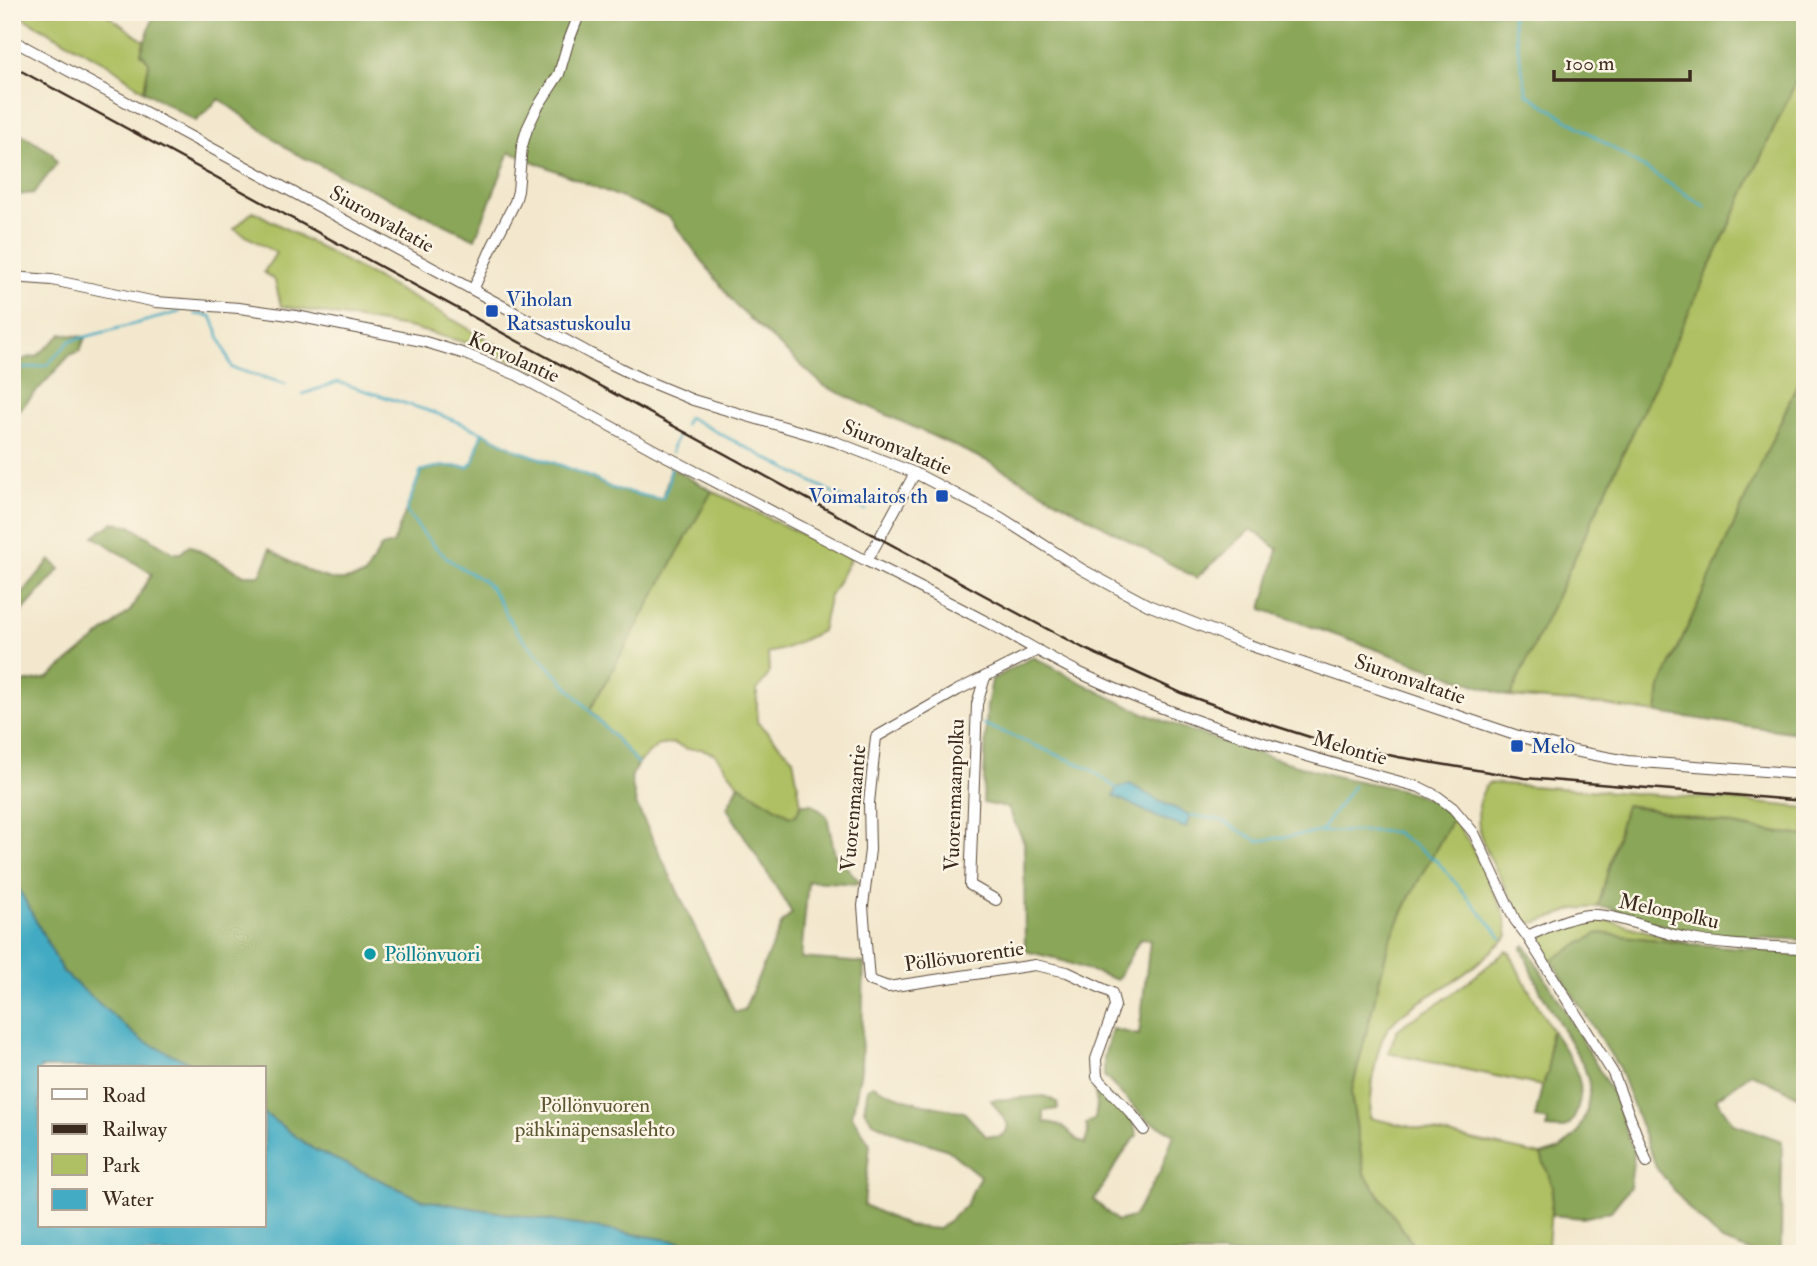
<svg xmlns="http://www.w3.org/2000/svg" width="1817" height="1266" viewBox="0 0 1817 1266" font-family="'IM FELL Double Pica',serif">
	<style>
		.green { fill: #aec063; stroke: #747540; stroke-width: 2 }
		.forest { fill: #8aa659; stroke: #62683c; stroke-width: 2 }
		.water { fill: #43abc3; stroke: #3f6a70; stroke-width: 2 }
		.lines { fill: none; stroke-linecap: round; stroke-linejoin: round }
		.stream { stroke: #43abc3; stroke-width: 2.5 }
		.minor-casing { stroke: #574638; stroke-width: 12 }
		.minor { stroke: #fff; stroke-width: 10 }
		.rail { stroke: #3b2a1e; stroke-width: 2.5 }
		.transit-dot { fill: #1a4fb4; stroke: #fcf5e5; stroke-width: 2.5 }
		.culture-dot { fill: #0f9aa8; stroke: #fcf5e5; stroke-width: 2.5 }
		.labels { text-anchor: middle; stroke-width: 5; stroke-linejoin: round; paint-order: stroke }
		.street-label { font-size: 21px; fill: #3b2a1e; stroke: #fcf5e5 }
		.transit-label { font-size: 21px; fill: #164399; stroke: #fcf5e5; text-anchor: start }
		.culture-label { font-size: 21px; fill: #0d838f; stroke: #fcf5e5; text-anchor: start }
		.park-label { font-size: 21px; fill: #5e5733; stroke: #fcf5e5 }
	</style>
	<rect width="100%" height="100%" fill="#fcf5e5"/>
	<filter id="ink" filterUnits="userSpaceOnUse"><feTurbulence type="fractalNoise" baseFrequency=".0143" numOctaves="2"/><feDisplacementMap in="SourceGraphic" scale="14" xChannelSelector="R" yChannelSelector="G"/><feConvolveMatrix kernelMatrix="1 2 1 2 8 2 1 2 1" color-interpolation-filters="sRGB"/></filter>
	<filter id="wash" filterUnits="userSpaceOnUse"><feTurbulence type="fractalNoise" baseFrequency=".00686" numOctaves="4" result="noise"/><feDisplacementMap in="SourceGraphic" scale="28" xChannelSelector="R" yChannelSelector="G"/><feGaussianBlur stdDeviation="1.57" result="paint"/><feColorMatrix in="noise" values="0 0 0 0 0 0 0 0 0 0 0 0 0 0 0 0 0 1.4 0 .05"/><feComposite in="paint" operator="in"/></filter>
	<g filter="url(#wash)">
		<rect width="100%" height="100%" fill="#f3e8ce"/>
		<!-- green -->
		<path class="green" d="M12,12H103L144,41L141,53L149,62L144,91L109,65Z
			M1805,62V367L1660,688L1657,713L1597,704L1510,697Z
			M253,211L459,323L540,371L467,343L412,328L281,306L275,281L264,272L276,253L234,229Z
			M712,491L851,558L829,598L822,631L784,649L768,653L769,674L757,690V722L793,758L801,804L796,815L790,816L739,785L715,754L702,749H687L673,743L657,746L638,763L590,710Z
			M1488,783L1729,800L1805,808V836L1754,829L1627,805L1598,907L1575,909L1538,922L1530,923L1525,920L1519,912C1507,889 1492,866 1483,842C1476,826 1476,798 1488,783Z
			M1453,818L1470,844L1504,913L1508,936C1492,951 1476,966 1458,978C1436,994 1399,1009 1385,1033C1374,1054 1371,1094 1370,1118L1541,1155L1553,1187L1548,1245L1489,1248L1467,1254H1420L1364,1173L1351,1094L1389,942L1411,894Z
			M1584,920L1610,921L1691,944L1599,933L1551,960L1541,945L1540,936Z
			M1506,951L1510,953L1519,972L1553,1032L1550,1033L1548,1073L1542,1086L1388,1053L1397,1030L1407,1022L1442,1001L1473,978Z"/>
		<!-- forest -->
		<path class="forest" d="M155,12H1805V62L1510,697L1262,609L1278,549L1251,529L1196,578L987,461L824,386L737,307L669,217L510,152L475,239L294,153L219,99L196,121L144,91L149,62L141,53Z
			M12,128L52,153L57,163L34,193L17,195L12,199Z
			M62,334L85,337L80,351L70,355L12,418V364L27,358L37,356Z
			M1805,367V734L1657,713L1660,688Z
			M482,432L519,451L563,466L590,477L611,488L658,499L663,497L671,468L712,491L590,710L638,763L631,778L636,804L735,1012L744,1010L782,923L792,913L727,808L739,785L790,816L796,815L801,804H812L827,816L835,855L862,884L808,881L801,958L864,963L861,1070L852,1116L870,1144L864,1205L908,1226L939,1229L966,1205L980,1176L948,1150L892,1131L873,1122L864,1110L868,1088L873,1085C898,1099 934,1108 963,1111L986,1136L999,1137L1006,1132L1008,1125L991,1100L1044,1096L1057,1102L1058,1109L1044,1111V1122C1073,1124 1064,1135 1085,1144L1088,1133L1086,1124L1095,1119L1097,1105L1093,1081L1131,1116L1137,1135C1120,1155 1109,1178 1094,1200L1117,1221L1133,1217L1160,1172L1174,1134L1146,1119L1104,1076V1057L1112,1029L1139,1035L1150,940L1140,939L1117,980L1054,958L1025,951L1024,842L1008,808L983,803L987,706L992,680L1033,657C1077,680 1120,705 1167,722C1222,743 1278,760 1335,776C1375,787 1424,785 1453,818L1411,894L1389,942L1351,1094L1364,1173L1420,1254H756L423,1200L313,1149L264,1113V1068H201L141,1041L63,972L12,876V676L22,683L48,678L130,611L152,574L94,536L114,522L130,526L174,553H181L189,545L244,575H260L268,558L269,549C288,561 314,577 337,580C347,581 356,578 365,575L381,547L393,544L421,471C437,465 452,466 468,467L473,462Z
			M50,560L60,569L12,623V606Z
			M1626,805L1754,829L1805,836V940L1690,934L1610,908L1598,907Z
			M1599,933L1691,944L1801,952L1805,956V1077L1798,1096L1751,1073L1716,1099L1734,1124L1782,1141L1781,1252L1758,1254L1722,1241L1690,1210L1656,1167L1619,1068L1551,960Z
			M1525,945L1568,1015L1615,1098L1634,1154L1630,1187L1611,1211L1583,1218L1551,1215L1553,1187L1541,1155L1560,1149L1577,1134L1587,1110L1590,1087L1584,1066L1540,990L1522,948Z
			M1553,1032C1563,1047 1575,1063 1579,1080C1583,1093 1578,1123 1563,1128C1558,1130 1552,1128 1547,1128L1548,1121L1535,1118L1542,1086L1548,1072L1550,1033Z"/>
		<!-- water -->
		<path class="water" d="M1130,784L1161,802L1190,815L1186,828L1159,818L1114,796L1116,788Z
			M12,876L63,972L141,1040L201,1068H40V1226H264V1113L313,1149L423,1200L756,1254H12Z
			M1548,1245L1651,1254H1467L1489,1248Z"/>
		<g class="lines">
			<!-- stream -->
			<path class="stream" d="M1511,12L1527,94L1706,207
				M195,314L211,316L232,368L286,384
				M12,372L21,369L47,365L70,341L180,312
				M303,394L338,382L438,414L482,432L519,451L563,466L590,477L611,488L658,499L663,498L668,485L671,467
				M684,425L688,417L866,510
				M482,432L473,462L468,467C452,466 437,465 421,471L406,511C421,531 433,548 454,563C464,571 477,575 486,583C497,592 508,621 519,634L638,763
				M672,452L673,445L678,436
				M983,724L1089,768L1116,788
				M1190,815L1221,820L1258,841L1320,832L1353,786
				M1320,832L1372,831L1395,832L1437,861L1502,938"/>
		</g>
	</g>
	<g filter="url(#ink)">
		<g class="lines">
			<!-- minor casing -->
			<g class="minor-casing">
				<path id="minor" d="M12,40L591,354L642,379L693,400L836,442L915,473L1000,517L1083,570L1148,605L1249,645L1518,736L1569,750L1627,761L1805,774
					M12,277L52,280L156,302L239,308L296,316L422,341L465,354L517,375L656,451L867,561L915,473
					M473,290L493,245L515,202L518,191L522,146L527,129L537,108L559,74L568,43L580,12
					M867,561C912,583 956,606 1000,629C1027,644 1053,660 1080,673C1188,724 1303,756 1419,787L1437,796L1453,808L1474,833L1515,920L1527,936L1613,1073L1647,1162
					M1038,650L958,690L876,737L869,803L870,850L863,906L869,980L888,987L1035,965L1067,972L1112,993L1115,1006L1096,1059L1097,1077L1131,1113L1144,1130
					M985,677L977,704L970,885L996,900
					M1527,936C1547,928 1568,917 1588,915C1615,913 1659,933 1687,938C1723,946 1762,946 1799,948L1805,951"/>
			</g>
			<!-- minor -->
			<use href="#minor" class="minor"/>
			<!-- rail -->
			<path class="rail" d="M12,66L1006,607L1085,649L1181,693L1256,720L1316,739L1398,757L1525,778L1805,801"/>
		</g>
	</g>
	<!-- markers -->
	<g class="transit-dot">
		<rect x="485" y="304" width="14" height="14" rx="3.5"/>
		<rect x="935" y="489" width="14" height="14" rx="3.5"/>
		<rect x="1510" y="739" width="14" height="14" rx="3.5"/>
	</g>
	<circle class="culture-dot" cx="370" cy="954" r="7"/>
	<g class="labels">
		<!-- street labels -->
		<g class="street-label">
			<text transform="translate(382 219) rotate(29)" y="7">Siuronvaltatie</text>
			<text transform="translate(514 357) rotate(24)" y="7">Korvolantie</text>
			<text transform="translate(897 447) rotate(22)" y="7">Siuronvaltatie</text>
			<text transform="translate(1410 679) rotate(19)" y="7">Siuronvaltatie</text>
			<text transform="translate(1350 748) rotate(16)" y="7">Melontie</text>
			<text transform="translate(954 795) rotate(-88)" y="7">Vuorenmaanpolku</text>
			<text transform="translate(853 808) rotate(-85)" y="7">Vuorenmaantie</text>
			<text transform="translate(1669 911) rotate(12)" y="7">Melonpolku</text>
			<text transform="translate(964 956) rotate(-8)" y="7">Pöllövuorentie</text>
		</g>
		<!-- transit labels -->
		<g class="transit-label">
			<text x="506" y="306">Viholan<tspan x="506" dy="24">Ratsastuskoulu</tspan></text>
			<text x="928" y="503" text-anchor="end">Voimalaitos th</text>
			<text x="1531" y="753">Melo</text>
		</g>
		<!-- culture labels -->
		<g class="culture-label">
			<text x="384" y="961">Pöllönvuori</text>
		</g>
		<!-- park labels -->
		<g class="park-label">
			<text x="595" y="1112">Pöllönvuoren<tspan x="595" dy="24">pähkinäpensaslehto</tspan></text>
		</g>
	</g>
	<!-- margin -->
	<rect width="1817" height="1266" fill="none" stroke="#fcf5e5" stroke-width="42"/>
	<!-- legend -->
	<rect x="38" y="1066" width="228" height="161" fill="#fcf5e5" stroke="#afa495" stroke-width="2"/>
	<rect x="52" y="1089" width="35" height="10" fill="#ffffff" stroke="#afa495" stroke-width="2"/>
	<text x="102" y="1102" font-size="21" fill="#3b2a1e">Road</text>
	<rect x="52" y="1124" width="35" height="10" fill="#3b2a1e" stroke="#afa495" stroke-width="2"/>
	<text x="102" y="1136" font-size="21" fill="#3b2a1e">Railway</text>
	<rect x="52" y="1154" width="35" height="21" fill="#aec063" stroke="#afa495" stroke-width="2"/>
	<text x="102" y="1172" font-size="21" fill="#3b2a1e">Park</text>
	<rect x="52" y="1189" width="35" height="21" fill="#43abc3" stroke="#afa495" stroke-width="2"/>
	<text x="102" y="1206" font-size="21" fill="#3b2a1e">Water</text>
	<!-- scale -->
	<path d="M1554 70v10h136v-10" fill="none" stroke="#3b2a1e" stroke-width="3.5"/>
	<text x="1565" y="70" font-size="21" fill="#3b2a1e" stroke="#fcf5e5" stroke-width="5" paint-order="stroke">100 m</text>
</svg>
